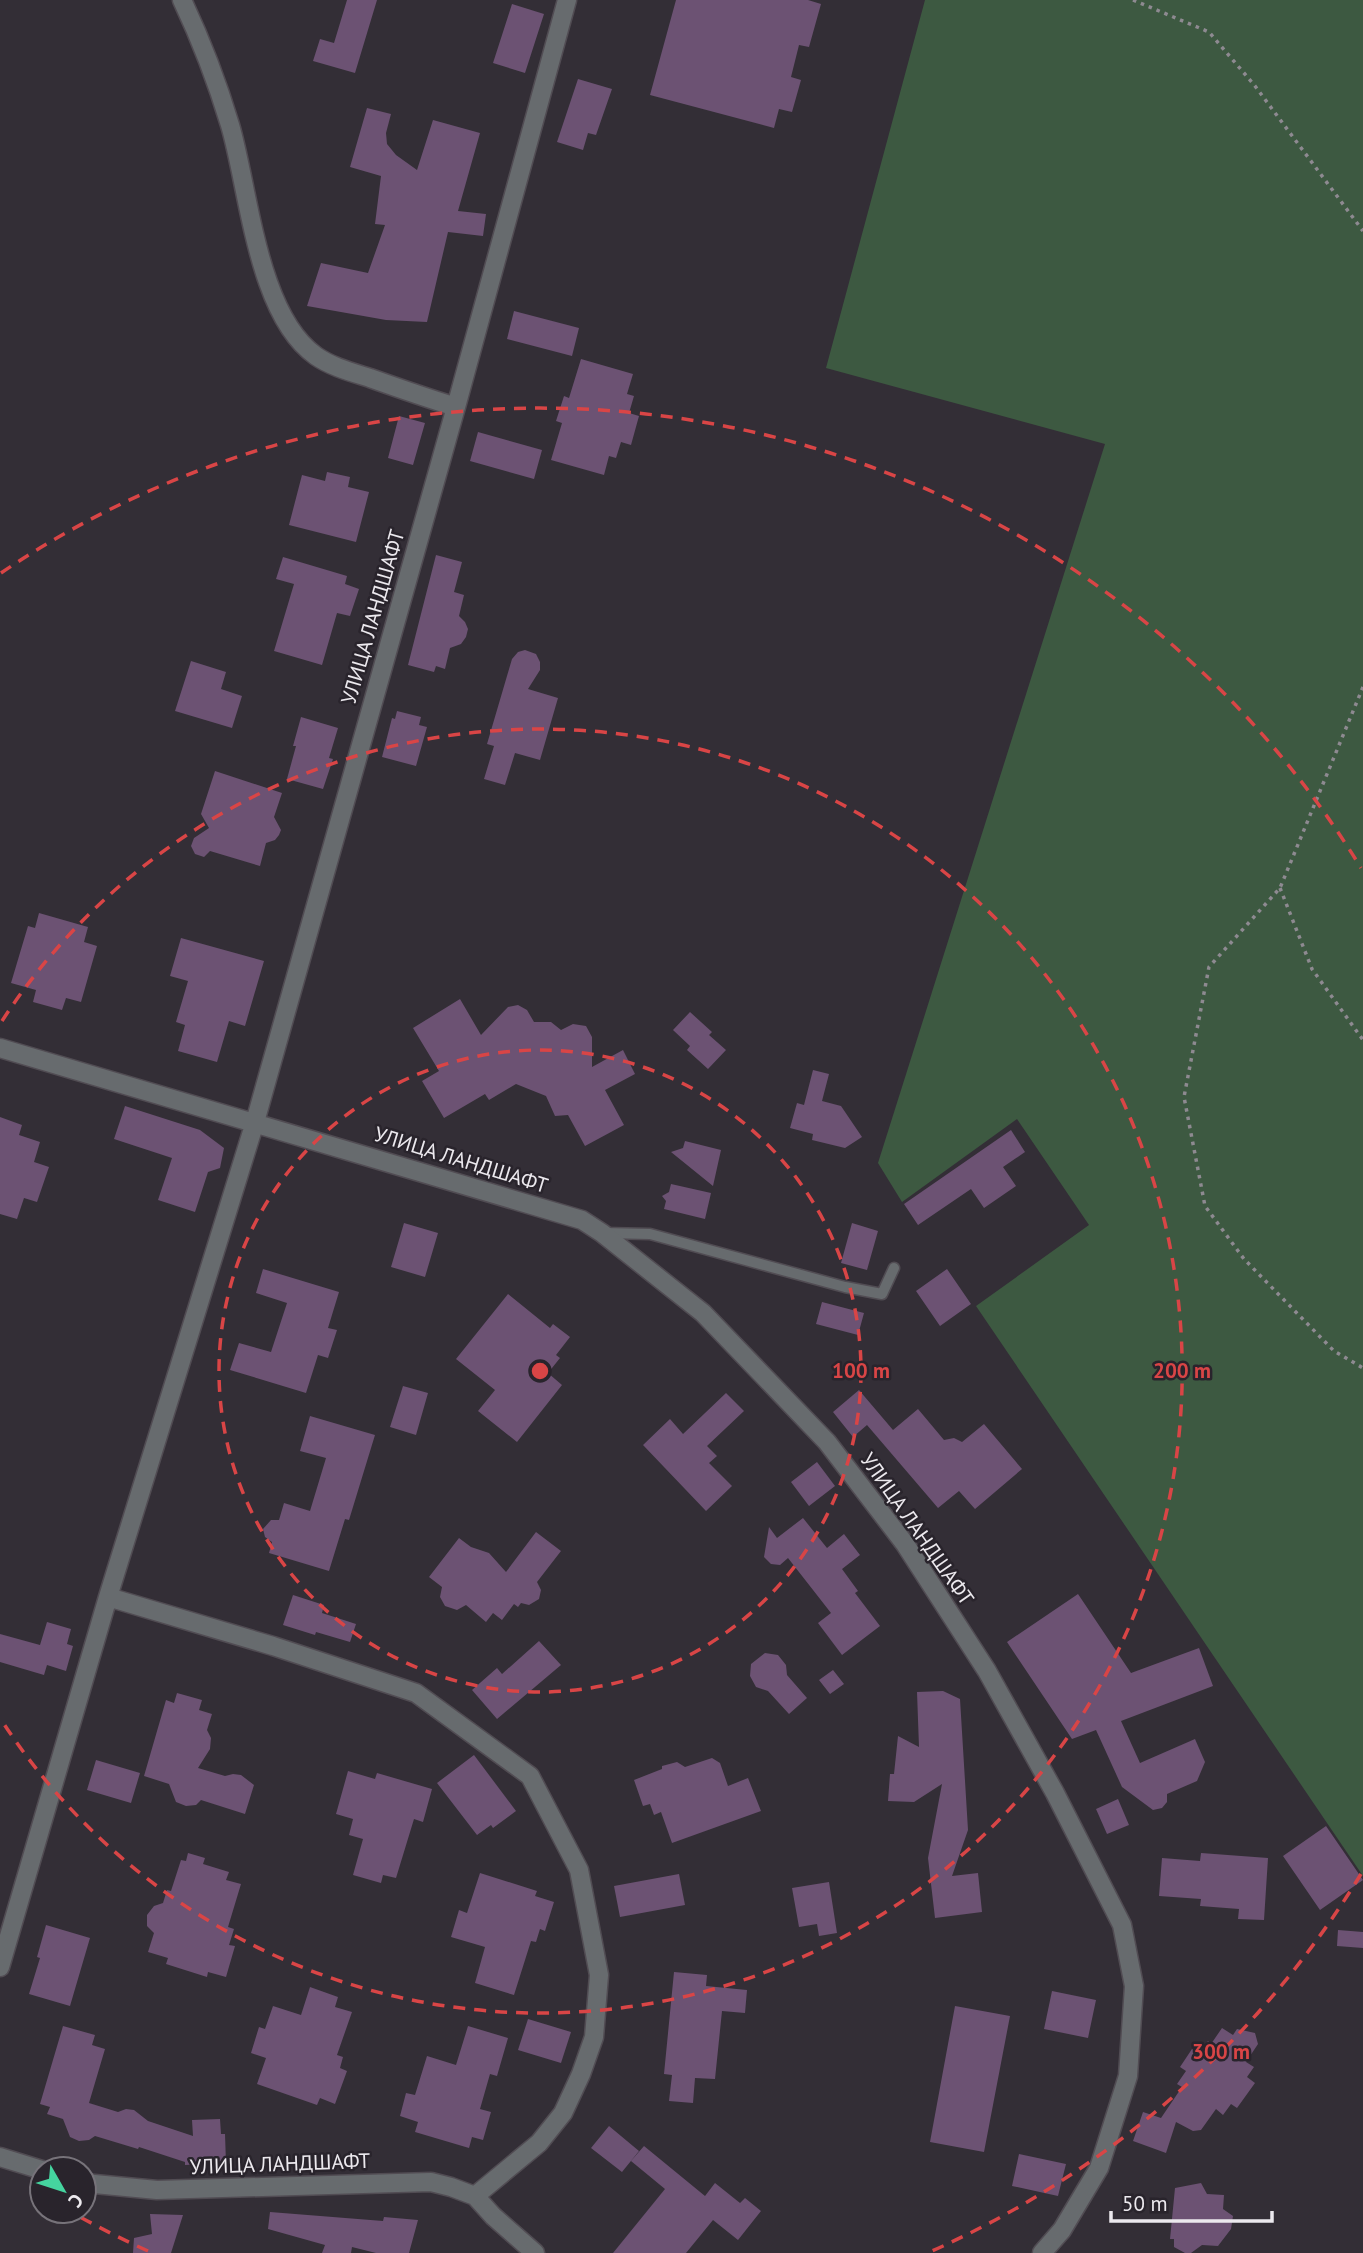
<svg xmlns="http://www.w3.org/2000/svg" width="1363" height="2253" viewBox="0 0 1363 2253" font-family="'PT Sans',sans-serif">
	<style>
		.green { fill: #3d5941 }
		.building { fill: #6c5273 }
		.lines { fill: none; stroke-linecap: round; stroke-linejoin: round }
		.service-casing { stroke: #514c53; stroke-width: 13 }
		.minor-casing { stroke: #514c53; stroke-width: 21 }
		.path { stroke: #8e8a91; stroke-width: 3.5; stroke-dasharray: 3.5 5; stroke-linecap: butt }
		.service { stroke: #676b6e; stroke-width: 10 }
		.minor { stroke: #676b6e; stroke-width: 18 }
		.ring { fill: none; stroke: #d94546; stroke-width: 3.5; stroke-dasharray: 12 9 }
		.labels { text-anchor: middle; stroke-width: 5; stroke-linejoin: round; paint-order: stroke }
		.street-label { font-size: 21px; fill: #ece9ee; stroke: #29242c }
		.centre { fill: #d94546; stroke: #29242c; stroke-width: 3.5 }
		.ring-label { font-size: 21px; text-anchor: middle; font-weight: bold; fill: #d94546; stroke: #29242c; stroke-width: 5; stroke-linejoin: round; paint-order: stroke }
	</style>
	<rect width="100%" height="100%" fill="#332e36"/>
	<!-- green -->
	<path class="green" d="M925,0H1363V1876L976,1306L1089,1225L1017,1119L902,1202L878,1163L1105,444L826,368Z"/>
	<!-- building -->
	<path class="building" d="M347,0H377L355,73L313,61L320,39L334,43Z
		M676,0H808L821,4L809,47L799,45L791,77L801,80L792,112L779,109L774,128L650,95Z
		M512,4L544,14L525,73L493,63Z
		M578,79L612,89L596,135L588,133L583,150L557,142Z
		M367,108L391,114L386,133L387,144L396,155L417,170L433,120L480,133L458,211L486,214L483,236L448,232L427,322L386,320L307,306L321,263L368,273L385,225L375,224L381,176L350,167Z
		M514,311L579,328L572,356L507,339Z
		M581,359L633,374L627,394L634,396L629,413L639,416L631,445L621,442L616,458L609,456L604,475L551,460L562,423L556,421L564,396L569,398Z
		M399,416L425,423L413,465L388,458Z
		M478,432L542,450L534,479L470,461Z
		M327,472L350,477L348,487L369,492L356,542L289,525L302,475L325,481Z
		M436,555L462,562L454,592L464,595L459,616L465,622L468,629L466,637L461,644L450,648L445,669L436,666L434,672L408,665Z
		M283,557L347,576L345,584L359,589L350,616L337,613L322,665L274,651L294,584L276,579Z
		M525,650L536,654L540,662V670L528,689L558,698L540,760L515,753L505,785L484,779L494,746L487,744L512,659L518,652Z
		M191,661L226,672L221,689L242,696L232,728L175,711Z
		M397,711L421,717L419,725L427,727L416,766L382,757L392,718L395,719Z
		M301,717L338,728L329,758L333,759L323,789L287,779L296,746H293Z
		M215,771L282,793L274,817L281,830L279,835L275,840L266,843L260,866L210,851L204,857L195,854L191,846L194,838L209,828L201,814Z
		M39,913L88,927L84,942L97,946L81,1002L66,998L62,1010L33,1002L36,990L11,983L28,926L35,928Z
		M181,938L264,961L245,1026L229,1021L217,1062L178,1051L185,1025L176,1022L188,981L170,976Z
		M460,999L481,1035L508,1007L518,1005L527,1010L534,1022H551L561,1030L573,1024L586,1026L592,1037V1067L623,1050L635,1074L605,1090L624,1125L585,1146L568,1115L555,1116L546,1096L516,1084L489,1100L485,1094L444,1118L422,1081L439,1071L413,1028Z
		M690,1012L712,1032L709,1035L726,1050L708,1069L687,1050L690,1046L673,1030Z
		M813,1070L829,1074L822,1101L841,1106L862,1137L845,1148L812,1140L813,1134L790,1128L797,1103L804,1105Z
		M125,1106L200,1130L224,1148L220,1168L208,1172L195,1212L158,1200L172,1158L114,1139Z
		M0,1117L22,1125L19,1135L40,1142L34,1162L49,1167L37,1202L24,1198L17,1219L0,1214Z
		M1011,1130L1025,1152L1003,1167L1016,1186L984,1208L971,1189L918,1225L904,1204Z
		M685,1141L721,1150L713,1186L671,1152L683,1148Z
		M671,1184L711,1193L705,1219L664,1209L666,1201L662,1196L669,1192Z
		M404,1223L438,1233L425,1277L391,1267Z
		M852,1223L878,1231L867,1270L841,1263Z
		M263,1269L339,1292L328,1328L337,1330L328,1358L318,1355L306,1393L230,1370L239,1343L271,1352L287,1303L256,1293Z
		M947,1269L971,1304L940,1326L916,1291Z
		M508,1294L550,1328L553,1324L570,1337L556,1355L560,1358L548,1373L562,1385L517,1442L478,1411L495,1390L456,1359Z
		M822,1302L864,1313L858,1335L816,1324Z
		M403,1386L428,1393L416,1435L390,1427Z
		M859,1390L893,1430L918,1409L944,1440L954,1438L962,1442L984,1424L1022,1469L975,1509L959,1491L938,1508L867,1425L853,1437L833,1412Z
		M726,1393L744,1411L707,1446L717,1456L709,1463L732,1486L706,1511L643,1445L670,1419L683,1434Z
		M310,1416L375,1435L349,1520L345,1519L329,1571L269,1553L272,1542L265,1537L263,1529L271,1520H279L284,1503L310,1511L326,1458L300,1451Z
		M817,1462L835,1486L809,1506L791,1482Z
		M803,1518L827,1548L844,1534L860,1555L842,1569L858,1591L855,1593L880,1626L842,1655L818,1623L831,1613L788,1558L780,1565L771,1564L764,1557L769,1527L777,1538Z
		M536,1532L561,1551L537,1582L541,1590L539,1599L529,1605L521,1603L518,1607L514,1604L502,1620L493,1613L486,1622L466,1605L457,1610L445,1606L440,1597L442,1587L429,1577L459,1538L471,1547L489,1553L506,1572Z
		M1078,1594L1131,1673L1199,1648L1213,1686L1121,1721L1140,1763L1195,1739L1205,1762L1197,1781L1167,1794V1802L1162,1808L1153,1810L1122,1787L1096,1730L1072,1739L1007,1642Z
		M293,1595L324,1605L322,1613L356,1624L350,1642L316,1632L315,1635L283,1625Z
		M47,1622L71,1629L67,1644L73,1646L66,1671L47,1665L44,1675L0,1662V1634L40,1645Z
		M539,1641L561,1665L497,1719L472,1690L497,1668L502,1674Z
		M765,1653L778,1655L786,1665L787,1675L807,1698L789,1714L768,1691L756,1687L750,1676L751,1664Z
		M833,1670L844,1684L830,1694L819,1680Z
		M943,1691L960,1699L968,1830L952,1876L978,1873L982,1912L935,1918L928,1858L942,1784L914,1802L888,1801L890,1774H894L898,1736L919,1747L917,1692Z
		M177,1693L202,1700L199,1710L212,1714L207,1730L211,1738L210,1749L198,1768L225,1776L233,1774L241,1775L254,1785L245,1814L201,1800L196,1805L186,1806L176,1802L169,1784L144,1776L166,1700L174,1703Z
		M474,1755L516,1811L493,1828L491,1825L477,1835L437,1783Z
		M712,1758L720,1763L728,1786L748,1778L761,1811L672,1843L661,1812L654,1815L650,1804L643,1806L634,1780L662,1769V1766L677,1762L685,1767Z
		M96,1760L140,1773L131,1803L87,1790Z
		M348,1771L375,1779L377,1773L432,1789L423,1822L414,1819L396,1878L383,1875L381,1883L353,1875L363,1839L349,1835L353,1819L336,1814Z
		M1118,1799L1129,1825L1107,1834L1096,1809Z
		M1326,1826L1363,1880L1320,1910L1283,1856Z
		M188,1853L205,1858L203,1864L229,1872L226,1880L241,1884L228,1927L234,1929L229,1945L235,1946L226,1977L208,1972L207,1977L166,1964L168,1958L148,1952L154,1933L147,1926V1915L154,1906L163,1903L167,1890L171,1891L181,1860L186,1861Z
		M1201,1853L1268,1858L1264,1920L1238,1919L1239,1909L1200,1906L1201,1899L1159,1896L1162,1858L1200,1861Z
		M480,1873L537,1891L535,1896L554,1902L545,1931L540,1929L536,1942L531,1941L514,1995L475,1983L485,1947L451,1937L459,1910L467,1913Z
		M679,1874L685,1905L620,1917L614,1886Z
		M829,1882L837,1933L819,1936L817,1924L799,1927L792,1888Z
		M46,1925L90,1938L70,2006L29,1994L40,1958L37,1957Z
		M1338,1930L1363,1932V1948L1337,1946Z
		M674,1972L707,1975L706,1986L747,1990L745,2013L722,2011L715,2079L695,2078L693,2103L669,2101L672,2075L664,2074Z
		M310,1987L338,1997L335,2007L352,2012L337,2055L343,2057L340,2068L347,2071L335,2104L320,2098L317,2105L257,2084L266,2058L251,2053L259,2027L265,2029L273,2006L301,2015Z
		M1052,1991L1096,2000L1088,2038L1044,2029Z
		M955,2006L1010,2016L984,2152L930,2142Z
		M528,2019L571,2032L561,2063L518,2050Z
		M63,2026L95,2035L92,2045L105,2049L89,2103L118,2112L126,2109L134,2110L148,2121L193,2136L192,2120L220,2119L221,2134H225L226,2163L185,2165V2162L139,2147L138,2149L95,2136L89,2140L79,2141L70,2137L63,2119L47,2114L50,2107L40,2104Z
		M468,2026L508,2038L497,2076L490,2074L480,2109L491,2112L483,2140L472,2137L469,2148L415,2132L418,2122L400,2116L406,2093L415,2095L427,2056L456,2065Z
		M1222,2028L1233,2035L1237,2029L1255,2033L1258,2044L1246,2062L1254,2067L1247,2077L1255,2083L1237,2108L1231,2104L1223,2115L1216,2109L1201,2130L1193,2131L1176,2122L1166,2153L1133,2141L1143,2112L1161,2118L1182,2087L1177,2084L1186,2071L1180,2067L1192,2049L1199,2054L1208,2041L1211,2044Z
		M609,2126L639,2151L622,2172L591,2148Z
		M644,2146L705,2196L715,2183L740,2203L745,2198L761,2211L738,2240L713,2220L686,2253H613L665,2189L631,2161Z
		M1019,2154L1066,2164L1058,2196L1012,2186Z
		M1201,2183L1207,2194L1224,2195L1223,2209L1233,2216L1231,2229L1218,2246L1202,2245L1191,2253H1185L1174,2247V2239H1170L1175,2188Z
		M270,2212L383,2221L384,2217L418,2220L409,2253H376L352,2247L351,2253H322L325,2245L268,2229Z
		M150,2214L183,2215L171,2253H133L134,2238L152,2234Z"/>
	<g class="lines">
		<!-- service casing -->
		<g class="service-casing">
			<path id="service" d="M604,1233L650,1234L845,1287L882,1294L894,1268"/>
		</g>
		<!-- minor casing -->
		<g class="minor-casing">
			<path id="minor" d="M182,0C201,40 217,82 230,125C249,189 257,315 316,356C332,367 351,372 370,378C398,388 427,398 456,407
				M0,1048L582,1220L602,1233L703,1313L827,1442L905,1544L987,1671L1055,1793L1122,1925L1134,1986L1128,2076L1099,2168L1062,2230L1042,2253
				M108,1597L273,1646L416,1693L530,1776L579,1870L599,1975L594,2037L581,2074L563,2113L539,2143L475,2196
				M0,1967L108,1597L255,1122L456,407L567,0
				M0,2157L42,2170
				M84,2183L157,2190L431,2182L451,2187L475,2196L493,2216L535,2253"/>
		</g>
		<!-- path -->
		<path class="path" d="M1133,0L1209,32L1255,86L1363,231
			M1363,687L1280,888L1209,967L1184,1097L1205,1206L1244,1259L1334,1351L1363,1368
			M1280,888L1312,969L1363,1040"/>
		<!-- service -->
		<use href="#service" class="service"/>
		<!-- minor -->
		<use href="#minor" class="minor"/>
	</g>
	<!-- distance rings -->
	<g class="ring">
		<circle cx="540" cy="1371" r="321"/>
		<path d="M2 1021A642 642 0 1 1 2 1721"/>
		<path d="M1361 1874A963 963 0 0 1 932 2251M148 2251A963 963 0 0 1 73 2213M1 573A963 963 0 0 1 1361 868"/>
	</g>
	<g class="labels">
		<!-- street labels -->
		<g class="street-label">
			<text transform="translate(373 617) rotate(-74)" y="7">УЛИЦА ЛАНДШАФТ</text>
			<text transform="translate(461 1160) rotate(17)" y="7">УЛИЦА ЛАНДШАФТ</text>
			<text transform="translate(917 1529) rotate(55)" y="7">УЛИЦА ЛАНДШАФТ</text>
			<text transform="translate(280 2164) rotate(-2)" y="7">УЛИЦА ЛАНДШАФТ</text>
		</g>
	</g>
	<circle cx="540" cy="1371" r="10" class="centre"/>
	<g class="ring-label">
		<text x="861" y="1378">100 m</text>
		<text x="1182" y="1378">200 m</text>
		<text x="1221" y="2059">300 m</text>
	</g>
	<!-- north arrow -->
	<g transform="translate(63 2190) rotate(129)"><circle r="33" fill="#29242c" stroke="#77737a" stroke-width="2"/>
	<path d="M0-5L12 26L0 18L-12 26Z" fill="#45d49f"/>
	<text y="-10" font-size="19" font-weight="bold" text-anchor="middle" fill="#ece9ee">С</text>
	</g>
	<!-- scale -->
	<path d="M1111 2211v10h161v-10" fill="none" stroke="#ece9ee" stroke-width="3.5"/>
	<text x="1122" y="2211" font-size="21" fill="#ece9ee" stroke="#29242c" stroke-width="5" paint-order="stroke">50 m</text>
</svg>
